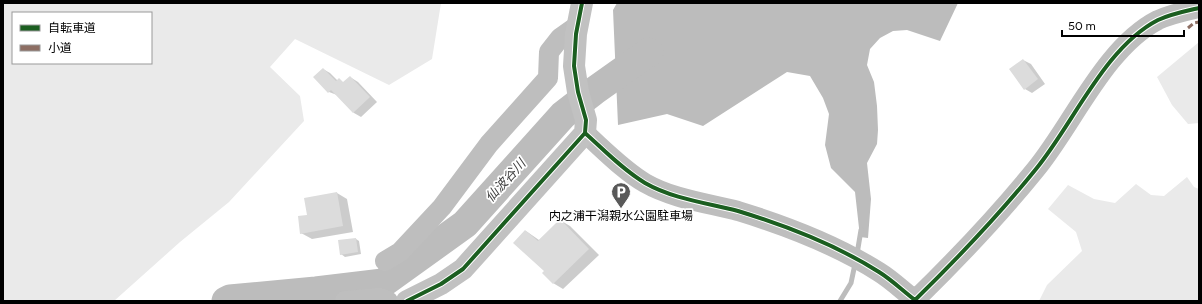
<svg xmlns="http://www.w3.org/2000/svg" width="1202" height="304" viewBox="0 0 1202 304" font-family="Figtree,'Noto Sans JP',sans-serif">
	<style>
		.green { fill: #eaeaea; fill-rule: evenodd }
		.water { fill: #bcbcbc }
		.shadow { fill: #0003 }
		.lines { fill: none; stroke-linecap: round; stroke-linejoin: round }
		.stream { stroke: #bcbcbc; stroke-width: 5 }
		.river { stroke: #bcbcbc; stroke-width: 29 }
		.building { fill: #dcdcdc }
		.street { stroke: #bebebe; stroke-width: 20 }
		.secondary { stroke: #c1c1c1; stroke-width: 22 }
		.quiet { stroke: #8d6e63; stroke-width: 3; stroke-dasharray: 6 3; stroke-linecap: butt }
		.cycleway-casing { stroke: #fff; stroke-width: 6 }
		.cycleway { stroke: #1b5e20; stroke-width: 4 }
		.labels { text-anchor: middle; stroke-width: 3.5; stroke-linejoin: round; paint-order: stroke }
		.poi-label { font-size: 12px; fill: #000; stroke: #fff }
		.water-label { font-size: 13px; font-style: italic; fill: #404040; stroke: #fff }
	</style>
	<rect width="100%" height="100%" fill="#fff"/>
	<!-- green -->
	<path class="green" d="M3,3H441L432,59L389,85L295,39L270,67L300,96L304,121L229,202L180,242L114,301H3ZM13,13H151V63H13Z
		M1199,42V123L1188,124L1172,105L1157,77Z
		M1187,177L1194,187L1199,189V301H1039L1047,285L1082,251L1076,232L1048,209L1068,185L1094,199L1115,203L1136,184L1151,195L1164,196Z"/>
	<!-- water -->
	<path class="water" d="M617,3H958L940,41L907,30L893,31L880,38L870,49L867,65L874,82L877,106L878,130L877,144L867,163L871,199L868,238L860,237L855,192L831,168L825,145L829,114L823,98L810,76L787,72L703,126L667,114L618,125L613,10Z"/>
	<!-- shadow -->
	<path class="shadow" d="M1023,60L1031,64L1045,84L1032,93L1025,89Z
		M323,69L330,73L338,81L339,80L344,83L350,77L358,82L377,102L361,117L354,113L337,95L329,92Z
		M337,193L347,199L353,232L312,239L301,233L309,215Z
		M560,220L570,226L599,255L563,289L553,283L545,270L526,231L539,240Z
		M356,239L359,241L361,254L345,257L341,254Z"/>
	<g class="lines">
		<!-- stream -->
		<path class="stream" d="M857,254L861,230
			M840,301L851,283L855,264"/>
		<!-- river -->
		<path class="river" d="M226,301L230,299L316,291L383,283L465,224L563,115L594,91L649,52"/>
	</g>
	<!-- building -->
	<path class="building" d="M1023,59L1038,79L1024,90L1009,69Z
		M323,68L336,81L339,78L343,82L350,76L370,97L353,113L331,90L328,93L313,77Z
		M337,192L343,226L300,234L298,216L307,215L304,198Z
		M560,219L589,249L553,284L542,273L544,271L513,243L525,230L538,241Z
		M356,238L358,252L340,255L338,240Z"/>
	<g class="lines">
		<!-- street -->
		<path class="street" d="M585,133C604,150 623,170 645,183C673,199 707,203 738,211C787,226 835,244 879,272C892,280 903,291 915,300
			M385,261L400,252L442,207L489,144L548,78L549,52L560,38L577,26
			M345,301L380,298L388,301
			M914,301C957,259 998,216 1036,169C1073,124 1105,47 1158,20C1171,14 1186,11 1199,8"/>
		<!-- secondary -->
		<path class="secondary" d="M407,301L441,284L463,269L585,133L586,120L578,92L574,66L576,34L582,3"/>
		<!-- quiet -->
		<path class="quiet" d="M1188,28L1194,23L1199,22"/>
		<!-- cycleway casing -->
		<g class="cycleway-casing">
			<path id="cycleway" d="M585,133C604,150 623,170 645,183C673,199 707,203 738,211C787,226 835,244 879,272C892,280 903,291 915,300
				M407,301L441,284L463,269L585,133L586,120L578,92L574,66L576,34L582,3
				M914,301C957,259 998,216 1036,169C1073,124 1105,47 1158,20C1171,14 1186,11 1199,8"/>
		</g>
		<!-- cycleway -->
		<use href="#cycleway" class="cycleway"/>
	</g>
	<!-- icons -->
	<defs>
		<g id="parking-pin" transform="scale(1)"><path d="M0 17L-7.5 6A9.5 9.5 0 1 1 7.5 6Z" fill="#595959" stroke="#fff"/><path d="M-3.5-5.5H1a3.5 3.5 0 0 1 0 7H-1V5.5H-3.5ZM-1-3.4V-.6H.8a1.4 1.4 0 0 0 0-2.8Z" fill="#fff"/></g>
	</defs>
	<g fill-rule="evenodd">
		<use href="#parking-pin" x="621" y="192"/>
	</g>
	<g class="labels">
		<!-- poi labels -->
		<g class="poi-label">
			<text x="621" y="220">内之浦干潟親水公園駐車場</text>
		</g>
		<!-- water labels -->
		<g class="water-label">
			<text transform="translate(505 180) rotate(-48)" y="5">仙波谷川</text>
		</g>
	</g>
	<!-- border -->
	<rect width="1202" height="304" fill="none" stroke="#000000" stroke-width="8"/>
	<!-- legend -->
	<rect x="12" y="12" width="140" height="52" fill="#ffffff" stroke="#999999"/>
	<rect x="20" y="25" width="20" height="6" fill="#1b5e20" stroke="#999999"/>
	<text x="48" y="32" font-size="12" fill="#000000">自転車道</text>
	<rect x="20" y="45" width="20" height="6" fill="#8d6e63" stroke="#999999"/>
	<text x="48" y="52" font-size="12" fill="#000000">小道</text>
	<!-- scale -->
	<path d="M1062 30v6h122v-6" fill="none" stroke="#000000" stroke-width="2"/>
	<text x="1068" y="30" font-size="12" fill="#000000" stroke="#ffffff" stroke-width="3" paint-order="stroke">50 m</text>
</svg>
